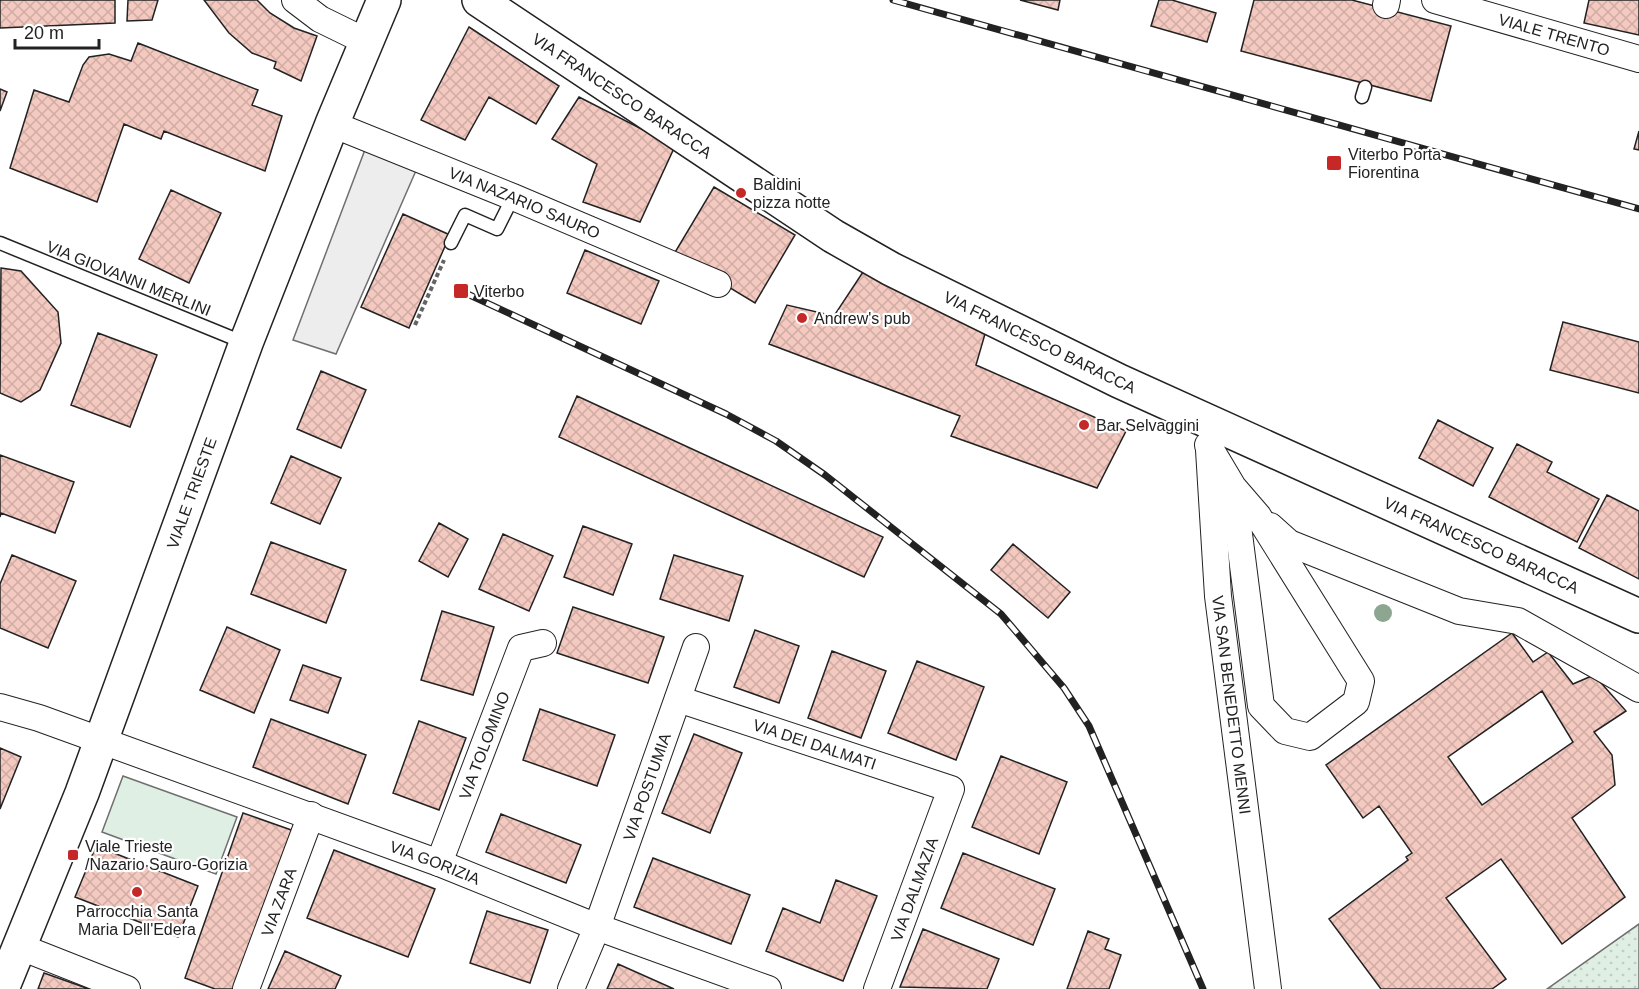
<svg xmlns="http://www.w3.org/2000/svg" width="1639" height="989" viewBox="0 0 1639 989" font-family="Helvetica,sans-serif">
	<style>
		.garden { fill: url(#garden-dots); stroke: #6f6f6f; stroke-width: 1.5 }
		.pitch { fill: #e0efe3; stroke: #6f6f6f; stroke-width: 1.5 }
		.parking { fill: #ededed; stroke: #6f6f6f; stroke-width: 1.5 }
		.building { fill: url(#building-cross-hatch); stroke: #222; stroke-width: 1.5; fill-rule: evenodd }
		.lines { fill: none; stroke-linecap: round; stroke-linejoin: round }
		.lane-casing { stroke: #222; stroke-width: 15 }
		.street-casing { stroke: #222; stroke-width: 28 }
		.secondary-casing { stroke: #222; stroke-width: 36 }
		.path { stroke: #646464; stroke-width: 4; stroke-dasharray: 4.5 3; stroke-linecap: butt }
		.lane { stroke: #fff; stroke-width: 12 }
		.street { stroke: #fff; stroke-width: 26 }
		.secondary { stroke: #fff; stroke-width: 33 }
		.rail-casing { stroke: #222; stroke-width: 7 }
		.rail { stroke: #fff; stroke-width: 4.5; stroke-dasharray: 14; stroke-linecap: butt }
		.tree { fill: #8da692 }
		.poi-dot { fill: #c62828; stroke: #fff; stroke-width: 2 }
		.labels { text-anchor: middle; stroke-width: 4.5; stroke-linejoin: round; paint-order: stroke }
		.street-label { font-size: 16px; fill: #222; stroke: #fff }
		.poi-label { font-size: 16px; fill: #222; stroke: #fff; text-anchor: start }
	</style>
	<defs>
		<pattern id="garden-dots" width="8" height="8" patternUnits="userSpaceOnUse" patternTransform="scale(1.5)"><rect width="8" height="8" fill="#e0efe3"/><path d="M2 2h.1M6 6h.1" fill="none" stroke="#c0cdc2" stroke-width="1.8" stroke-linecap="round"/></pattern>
		<pattern id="building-cross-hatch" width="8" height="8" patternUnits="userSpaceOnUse" patternTransform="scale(1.5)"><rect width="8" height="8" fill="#f3c9c0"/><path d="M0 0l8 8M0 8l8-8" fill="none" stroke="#d0aca5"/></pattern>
	</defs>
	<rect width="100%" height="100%" fill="#fff"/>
	<!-- garden -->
	<path class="garden" d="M1639,924V989H1547Z"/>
	<!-- pitch -->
	<path class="pitch" d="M123,776L237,817L216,874L102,832Z"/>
	<!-- parking -->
	<path class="parking" d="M366,147L418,166L336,354L293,340Z"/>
	<!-- building -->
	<path class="building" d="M0,0H115V23L0,28Z
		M128,0H158L152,20L127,21Z
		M204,0H257L270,13L294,28L317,36L301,81L274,68L276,62L252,53L229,33Z
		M1020,0H1060L1058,10Z
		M1159,0H1172L1216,13L1207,42L1151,26Z
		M1254,0H1352L1451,26L1431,101L1241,51Z
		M1589,0H1639V35L1584,23Z
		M469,27L559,86L536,124L489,97L465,140L421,120Z
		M138,43L258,90L252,105L282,116L265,171L164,131L161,139L124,124L97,202L10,168L34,90L69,102L83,65L89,57L109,54L131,61Z
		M0,89L7,92L0,111Z
		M579,97L675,146L640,222L583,202L597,164L552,139Z
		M1639,131V150L1634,149Z
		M714,187L795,235L755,303L674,254Z
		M171,190L221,213L189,283L139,259Z
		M403,214L450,235L409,328L361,307Z
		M585,250L659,281L641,324L567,293Z
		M1,268L21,271L58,312L61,343L40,390L21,402L0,393Z
		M863,272L985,334L976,365L1126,431L1097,488L951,436L960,416L769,344L787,305L834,316Z
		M1563,322L1639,342V393L1550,370Z
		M98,333L157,355L130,427L71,405Z
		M321,371L366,390L341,448L297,429Z
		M577,396L883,537L864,577L559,437Z
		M1438,420L1493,448L1473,486L1419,458Z
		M1517,444L1552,462L1547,472L1599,499L1577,542L1489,497Z
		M0,455L74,482L55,533L1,513L0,517Z
		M291,456L341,478L320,524L271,503Z
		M1607,495L1639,511V579L1579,548Z
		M439,523L468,539L448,577L419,561Z
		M583,526L632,544L613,595L564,577Z
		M503,534L553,556L529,611L479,589Z
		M271,542L346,570L326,623L251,594Z
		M1013,544L1070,592L1048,618L991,570Z
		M12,555L76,581L48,648L0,628V584Z
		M674,555L743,576L729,621L660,599Z
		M573,607L664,637L648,683L557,653Z
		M442,611L494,627L473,695L421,680Z
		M227,627L280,650L254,713L200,690Z
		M755,630L799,646L779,703L734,687Z
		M1512,633L1533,662L1548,652L1573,684L1594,675L1626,711L1594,732L1612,755L1615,785L1572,818L1625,897L1562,944L1501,859L1446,898L1506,979L1492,989H1381L1329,919L1408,860L1406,857L1412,853L1379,806L1363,818L1326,765ZM1542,691L1573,742L1482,805L1448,757Z
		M832,651L886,671L861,738L808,718Z
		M917,661L984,687L956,760L888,733Z
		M303,665L341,678L328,713L290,700Z
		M540,709L615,735L597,786L523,760Z
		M271,719L366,755L348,804L253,767Z
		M419,721L466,738L439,810L393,793Z
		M694,734L742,753L710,833L662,813Z
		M0,748L21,757L0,809Z
		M1001,756L1067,782L1039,854L972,827Z
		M243,813L297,832L241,989H215L185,978Z
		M501,814L581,845L566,883L486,852Z
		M96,846L198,886L178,937L75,897Z
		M334,850L435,889L408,957L307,918Z
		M963,853L1055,889L1033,945L941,908Z
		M653,858L750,895L731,944L634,907Z
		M836,880L877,896L843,981L766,951L783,908L820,923Z
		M487,911L548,930L530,983L470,963Z
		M923,929L999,959L987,989L900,987Z
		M1088,931L1109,939L1105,949L1121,955L1109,989H1067Z
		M285,951L341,976L335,989H268Z
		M618,964L674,989H607Z
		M44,973L89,989H38Z"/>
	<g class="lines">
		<!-- lane casing -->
		<g class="lane-casing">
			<path id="lane" d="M1362,97L1365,87
				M0,243L245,343
				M451,243L465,215L497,229L513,197"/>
		</g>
		<!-- street casing -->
		<g class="street-casing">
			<g id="street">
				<path d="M295,0L320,19L367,42"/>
				<path id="s1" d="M1435,0L1639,59"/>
				<path d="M1386,5L1387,0"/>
				<path id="s2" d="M332,124L513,197L718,284"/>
				<path d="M1208,445L1233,487L1258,516L1361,681L1356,702L1310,737L1285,731L1261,706L1233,487"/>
				<path id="s3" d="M1209,450L1218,596L1268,989"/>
				<path d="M1270,526L1289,543L1459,611L1518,621L1639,689"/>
				<path id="s4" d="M678,699L951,789L877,989"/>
				<path id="s5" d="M0,707L39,718L439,863L597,927L768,989"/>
				<path id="s6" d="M439,863L521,648L543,643"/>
				<path d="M18,946L127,989"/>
				<path id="s7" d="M246,989L311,815"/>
				<path id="s8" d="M571,989L597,927L696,647"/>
			</g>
		</g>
		<!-- secondary casing -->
		<g class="secondary-casing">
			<g id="secondary">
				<path id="s9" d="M479,0L833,236L891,269L1119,381L1639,616"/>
				<path id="s10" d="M2,989L82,793L246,343L332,124L384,0"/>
			</g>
		</g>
		<!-- path -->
		<path class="path" d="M415,325L444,260"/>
		<!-- lane -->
		<use href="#lane" class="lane"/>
		<!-- street -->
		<use href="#street" class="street"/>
		<!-- secondary -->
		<use href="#secondary" class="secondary"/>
		<!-- rail casing -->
		<g class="rail-casing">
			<path id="rail" d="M893,0L1639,209
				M461,291L726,414L776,441L825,475L1001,614L1064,688L1089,726L1203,989"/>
		</g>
		<!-- rail -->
		<use href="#rail" class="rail"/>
	</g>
	<!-- trees -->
	<circle class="tree" cx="1383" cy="613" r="9"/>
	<!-- markers -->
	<g class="poi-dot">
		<rect x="1326" y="155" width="16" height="16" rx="3"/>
		<circle cx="741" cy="193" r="6"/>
		<rect x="453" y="283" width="16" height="16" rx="3"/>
		<circle cx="802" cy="318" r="6"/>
		<circle cx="1084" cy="425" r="6"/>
		<rect x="67" y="849" width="12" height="12" rx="3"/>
		<circle cx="137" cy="892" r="6"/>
	</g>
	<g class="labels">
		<!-- street labels -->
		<g class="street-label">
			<text dy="6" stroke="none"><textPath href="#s1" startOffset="124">VIALE TRENTO</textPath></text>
			<text dy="6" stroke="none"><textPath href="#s9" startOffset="172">VIA FRANCESCO BARACCA</textPath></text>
			<text dy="6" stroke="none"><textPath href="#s2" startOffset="208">VIA NAZARIO SAURO</textPath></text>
			<text transform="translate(129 278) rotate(22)" y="6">VIA GIOVANNI MERLINI</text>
			<text dy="6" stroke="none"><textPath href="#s9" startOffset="658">VIA FRANCESCO BARACCA</textPath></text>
			<text dy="6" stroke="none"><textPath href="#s10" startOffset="531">VIALE TRIESTE</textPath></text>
			<text dy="6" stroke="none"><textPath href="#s9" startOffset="1144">VIA FRANCESCO BARACCA</textPath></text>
			<text dy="6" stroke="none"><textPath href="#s3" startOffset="256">VIA SAN BENEDETTO MENNI</textPath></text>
			<text dy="6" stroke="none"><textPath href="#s4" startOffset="144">VIA DEI DALMATI</textPath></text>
			<text dy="6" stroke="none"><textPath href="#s6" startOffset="126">VIA TOLOMINO</textPath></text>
			<text dy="6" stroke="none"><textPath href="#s8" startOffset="216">VIA POSTUMIA</textPath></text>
			<text dy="6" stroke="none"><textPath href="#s5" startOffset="462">VIA GORIZIA</textPath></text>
			<text transform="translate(914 889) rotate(-70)" y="6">VIA DALMAZIA</text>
			<text dy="6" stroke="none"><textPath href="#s7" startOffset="93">VIA ZARA</textPath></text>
		</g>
		<!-- poi labels -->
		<g class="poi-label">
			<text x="1348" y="160">Viterbo Porta<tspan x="1348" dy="18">Fiorentina</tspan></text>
			<text x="753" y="190">Baldini<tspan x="753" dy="18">pizza notte</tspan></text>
			<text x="474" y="297">Viterbo</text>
			<text x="814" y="324">Andrew's pub</text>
			<text x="1096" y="431">Bar Selvaggini</text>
			<text x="85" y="852">Viale Trieste<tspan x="85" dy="18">/Nazario Sauro-Gorizia</tspan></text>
			<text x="137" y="917" text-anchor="middle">Parrocchia Santa<tspan x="137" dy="18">Maria Dell'Edera</tspan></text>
		</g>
	</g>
	<!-- scale -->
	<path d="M15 39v9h84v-9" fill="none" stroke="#222222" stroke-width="3"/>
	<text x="24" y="39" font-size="18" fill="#222222" stroke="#ffffff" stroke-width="4.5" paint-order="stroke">20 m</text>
</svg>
